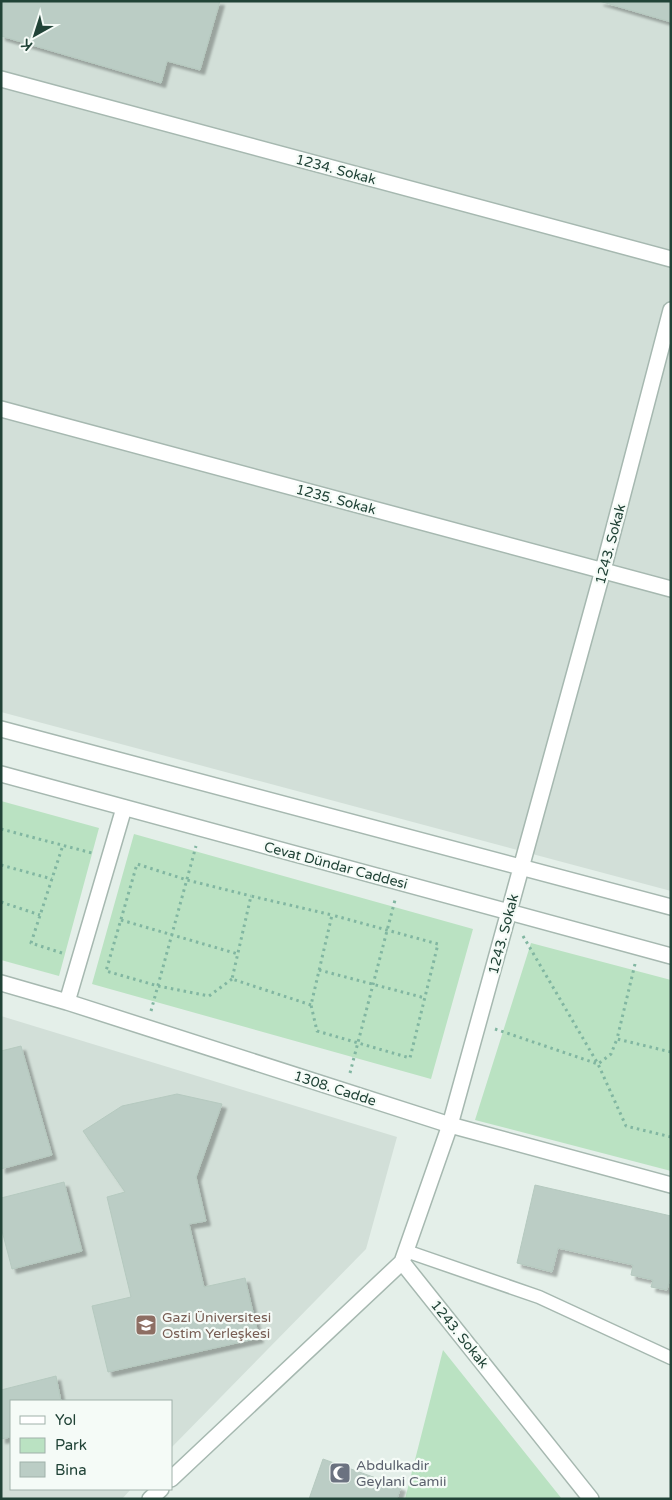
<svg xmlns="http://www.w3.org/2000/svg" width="672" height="1500" viewBox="0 0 672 1500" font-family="'Varela Round',sans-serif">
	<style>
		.built { fill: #d2dfd8 }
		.green { fill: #bae2c2 }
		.building { fill: #bbcdc5; stroke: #b5c9bf; filter: url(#shadow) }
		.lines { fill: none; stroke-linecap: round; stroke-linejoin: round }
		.service-casing { stroke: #a6b8b0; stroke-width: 15 }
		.minor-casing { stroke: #a6b8b0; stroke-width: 18 }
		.tertiary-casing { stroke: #a6b8b0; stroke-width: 18 }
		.path { stroke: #81b6a1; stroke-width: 3; stroke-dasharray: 2.5 4; stroke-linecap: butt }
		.service { stroke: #fff; stroke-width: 12 }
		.minor { stroke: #fff; stroke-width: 15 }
		.tertiary { stroke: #fff; stroke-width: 15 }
		.labels { text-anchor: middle; stroke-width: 4.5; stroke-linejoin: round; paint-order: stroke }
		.street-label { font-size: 14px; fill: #214337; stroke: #f5fbf7 }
		.education-label { font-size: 14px; fill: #785e54; stroke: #f5fbf7; text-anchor: start }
		.worship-label { font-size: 14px; fill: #5b616d; stroke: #f5fbf7; text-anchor: start }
	</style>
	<defs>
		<filter id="shadow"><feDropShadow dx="4.5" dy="4.5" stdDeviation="1" flood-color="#0004"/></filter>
	</defs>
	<rect width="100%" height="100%" fill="#e4efe9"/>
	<!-- built -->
	<path class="built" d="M1,1H671V891L1,712Z
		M1,1016L397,1137L366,1249L171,1448V1401H11V1489H131L122,1499H1Z"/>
	<!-- green -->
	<path class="green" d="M1,801L99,828L59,976L1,960Z
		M134,834L473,929L431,1079L92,984Z
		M531,943L671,980V1171L475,1120Z
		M443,1350L562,1499H405Z"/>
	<!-- building -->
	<path class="building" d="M1,1H220L200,70L167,61L161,83L1,36Z
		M599,1H671V22Z
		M21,1046L52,1155L1,1169V1051Z
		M177,1094L222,1104L196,1177L206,1221L189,1224L204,1287L245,1278L259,1338L108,1372L92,1306L131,1297L107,1197L125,1192L83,1131L122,1106Z
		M64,1182L82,1251L12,1269L1,1227V1198Z
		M535,1185L671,1216V1274L667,1290L651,1287L653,1280L631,1275L633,1265L558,1248L552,1272L517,1263Z
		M56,1376L61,1401H11V1437L1,1439V1390Z
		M323,1459L401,1487L397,1499H309Z"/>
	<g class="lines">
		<!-- service casing -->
		<g class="service-casing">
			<path id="service" d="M406,1251L539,1297L671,1358"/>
		</g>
		<!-- minor casing -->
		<g class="minor-casing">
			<path id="minor" d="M1,79L671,259
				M1,409L671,589
				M521,868L603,570L671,310
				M1,983L67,1002L450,1125L671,1185
				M67,1002L124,808"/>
		</g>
		<!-- tertiary casing -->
		<g class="tertiary-casing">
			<path id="tertiary" d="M1,729L671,907
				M1,774L671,956
				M402,1262L591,1499
				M171,1479L402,1262L450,1125L521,868
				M150,1499L161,1489"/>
		</g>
		<!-- path -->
		<path class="path" d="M1,829L92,853
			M1,865L52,879
			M1,902L40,915
			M121,920L238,954
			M523,936L598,1064L626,1126L671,1137
			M62,953L31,943L63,845
			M635,964L617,1039L671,1052
			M319,970L425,998
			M232,979L209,996L158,986L106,971L137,864L187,880L251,896
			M311,1005L232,979L251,896L332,915L311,1005L317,1031L410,1058L438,944L332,915
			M151,1011L196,846
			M495,1029L598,1064L611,1054L617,1039
			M350,1073L395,900"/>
		<!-- service -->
		<use href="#service" class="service"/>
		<!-- minor -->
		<use href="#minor" class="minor"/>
		<!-- tertiary -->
		<use href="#tertiary" class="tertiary"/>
	</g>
	<!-- icons -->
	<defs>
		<g id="university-square" transform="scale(1.125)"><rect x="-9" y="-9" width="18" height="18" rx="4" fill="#8d6e63" stroke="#f5fbf7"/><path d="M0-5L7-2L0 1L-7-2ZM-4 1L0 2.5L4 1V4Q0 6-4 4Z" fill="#fff"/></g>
		<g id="mosque-square" transform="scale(1.125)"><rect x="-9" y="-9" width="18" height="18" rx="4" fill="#6b7280" stroke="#f5fbf7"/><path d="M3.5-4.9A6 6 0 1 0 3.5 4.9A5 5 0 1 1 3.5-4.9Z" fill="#fff"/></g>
	</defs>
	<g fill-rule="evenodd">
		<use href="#university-square" x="146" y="1325"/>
		<use href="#mosque-square" x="340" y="1473"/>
	</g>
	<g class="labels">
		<!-- street labels -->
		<g class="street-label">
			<text transform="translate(336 169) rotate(15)" y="5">1234. Sokak</text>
			<text transform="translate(336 499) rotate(15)" y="5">1235. Sokak</text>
			<text transform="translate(610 544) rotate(-75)" y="5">1243. Sokak</text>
			<text transform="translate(336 865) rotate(15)" y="5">Cevat Dündar Caddesi</text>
			<text transform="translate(503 934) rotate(-75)" y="5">1243. Sokak</text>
			<text transform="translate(335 1088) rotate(18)" y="5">1308. Cadde</text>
			<text transform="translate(460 1334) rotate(51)" y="5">1243. Sokak</text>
		</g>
		<!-- education labels -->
		<g class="education-label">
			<text x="162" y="1322">Gazi Üniversitesi<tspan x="162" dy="16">Ostim Yerleşkesi</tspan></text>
		</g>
		<!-- worship labels -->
		<g class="worship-label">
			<text x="356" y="1470">Abdulkadir<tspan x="356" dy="16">Geylani Camii</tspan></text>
		</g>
	</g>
	<!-- border -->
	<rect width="672" height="1500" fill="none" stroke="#214337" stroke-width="5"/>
	<!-- legend -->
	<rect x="10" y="1400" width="162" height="90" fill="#f5fbf7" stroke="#a0b1aa"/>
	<rect x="20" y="1416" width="25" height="8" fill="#ffffff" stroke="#a0b1aa"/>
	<text x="55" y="1425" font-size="15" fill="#214337">Yol</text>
	<rect x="20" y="1438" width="25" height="15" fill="#bae2c2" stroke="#a0b1aa"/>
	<text x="55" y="1450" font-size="15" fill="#214337">Park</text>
	<rect x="20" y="1462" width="25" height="15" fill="#bbcdc5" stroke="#a0b1aa"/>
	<text x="55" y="1475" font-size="15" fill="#214337">Bina</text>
	<!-- north arrow -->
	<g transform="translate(35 35) rotate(219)" stroke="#f5fbf7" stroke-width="4" paint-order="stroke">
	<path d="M0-4L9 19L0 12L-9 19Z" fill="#214337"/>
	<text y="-8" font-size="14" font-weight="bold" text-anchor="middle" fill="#214337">K</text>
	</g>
</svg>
